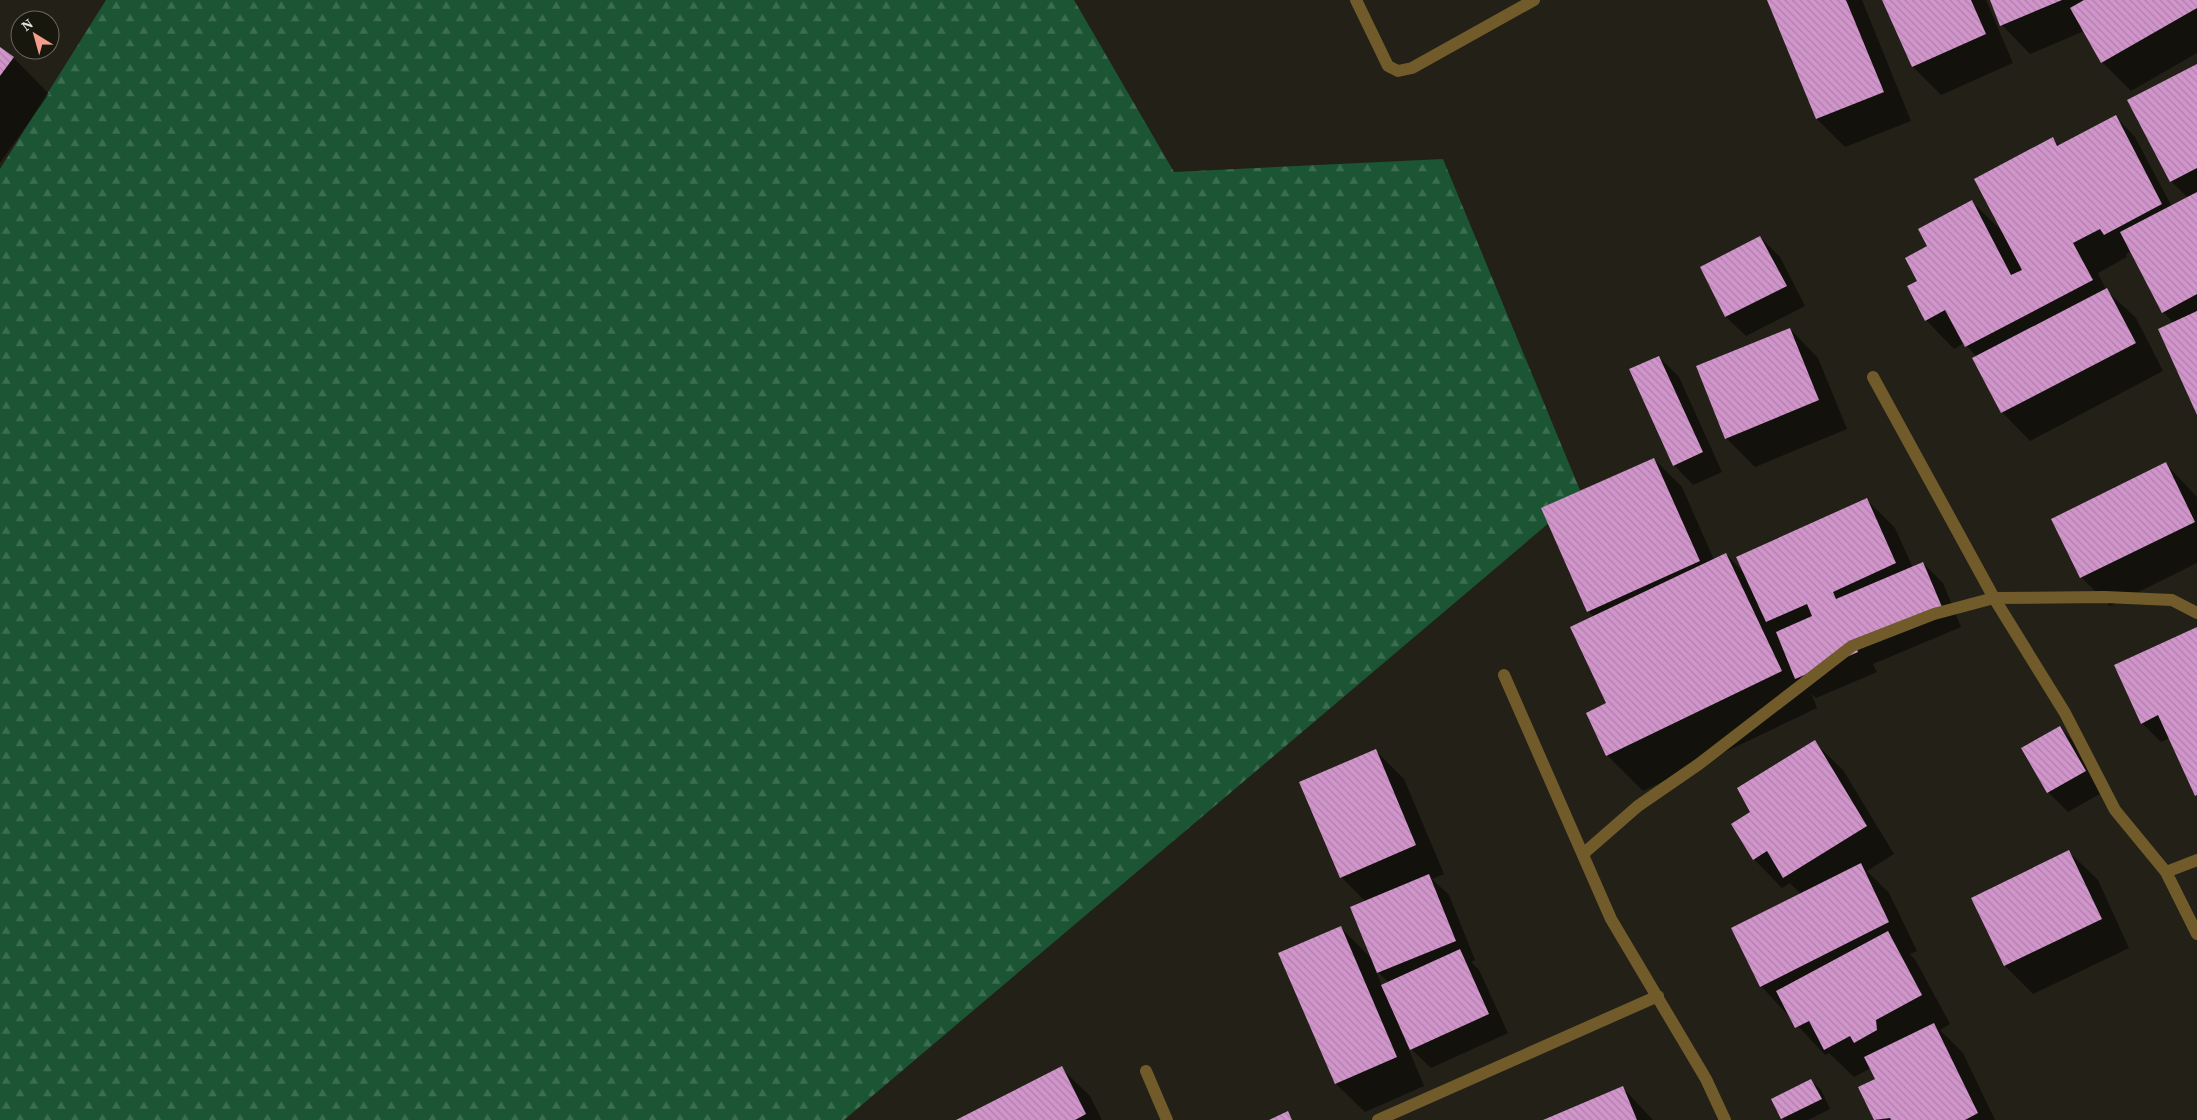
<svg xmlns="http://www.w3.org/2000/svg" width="2197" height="1120" viewBox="0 0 2197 1120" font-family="'Source Serif 4',serif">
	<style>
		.forest { fill: url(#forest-firs) }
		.shadow { fill: #0007; fill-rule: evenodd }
		.building { fill: url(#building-back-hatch) }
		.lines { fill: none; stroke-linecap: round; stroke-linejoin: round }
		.minor { stroke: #715b2a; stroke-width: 12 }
	</style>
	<defs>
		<pattern id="forest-firs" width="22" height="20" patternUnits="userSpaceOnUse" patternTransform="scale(1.25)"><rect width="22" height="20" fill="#1b5534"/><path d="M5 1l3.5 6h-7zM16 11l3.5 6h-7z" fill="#3c6d51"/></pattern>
		<pattern id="building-back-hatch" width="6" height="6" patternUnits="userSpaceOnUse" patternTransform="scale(1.25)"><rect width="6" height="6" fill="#d195cc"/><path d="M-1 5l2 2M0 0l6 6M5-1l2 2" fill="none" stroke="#ae81a9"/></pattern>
	</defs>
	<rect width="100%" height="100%" fill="#222017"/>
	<!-- forest -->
	<path class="forest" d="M106,0H1074L1174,172L1443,159L1582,495L844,1120H0V169Z"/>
	<!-- shadow -->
	<path class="shadow" d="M1769,0H1862L1911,121L1845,147L1817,119Z
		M1883,0H1986L2013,63L1941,95L1913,67Z
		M1991,0H2197V53L2131,91L2102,62L2084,31L2030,54L2002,25Z
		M0,48L13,57L49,94L0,163Z
		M2197,65V412L2174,323L2163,312L2131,251L2126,254L2127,257L2098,273L2106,290L2136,318L2163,371L2030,441L2002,412L1977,357L1964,343L1954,349L1926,320L1919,281L1929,247L1972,202L2003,232L2052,139L2060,146L2116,117L2135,137L2172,207L2188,198L2171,181L2129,101Z
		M1760,237L1780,257L1805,306L1746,336L1726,317L1701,268Z
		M1790,329L1818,358L1847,429L1755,467L1726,438Z
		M1659,357L1679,377L1722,472L1693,485L1674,465Z
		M1654,459L1682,487L1714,560L1726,554L1745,574L1866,499L1895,528L1913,568L1923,563L1943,583L1961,627L1873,664L1877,672L1816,698L1811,693L1817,708L1643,791L1607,755L1608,704L1594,617L1588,611Z
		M2166,464L2197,497V563L2110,606L2081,577Z
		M2197,629V797L2170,738L2161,742L2142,723Z
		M2060,728L2079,747L2105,791L2068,812L2048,792L2023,748Z
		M1814,742L1843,770L1894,854L1867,871L1889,893L1917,951L1910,954L1916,961L1950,1024L1940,1030L1963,1053L1995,1120H1876L1860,1088L1877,1079L1871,1068L1854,1077L1829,1053L1825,1055L1761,986L1801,894L1790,883L1782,888L1754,859L1752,812Z
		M1376,751L1404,779L1444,874L1432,879L1449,895L1475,960L1471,962L1479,970L1508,1033L1431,1068L1411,1049L1407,1039L1405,1040L1424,1086L1365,1112L1336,1084L1280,954L1341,928L1373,960L1366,902L1341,877ZM1375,969L1388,982L1382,986Z
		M2069,852L2098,880L2129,948L2033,994L2005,966Z
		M1061,1068L1090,1096L1102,1120H959Z
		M1811,1080L1821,1090L1830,1109L1808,1120H1784L1773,1100Z
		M1623,1088L1653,1120H1546Z"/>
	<!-- building -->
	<path class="building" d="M1767,0H1846L1884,92L1816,119Z
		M1882,0H1971L1986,34L1912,67Z
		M1990,0H2062L2000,26Z
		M2084,0H2197V8L2101,63L2070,8Z
		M0,47L14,57L0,76Z
		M2197,64V168L2170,182L2127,100Z
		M2116,115L2162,204L2104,235L2100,229L2073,243L2093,280L1965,347L1945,310L1925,321L1907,286L1917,281L1905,258L1927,246L1918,229L1972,200L2011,275L2022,270L1974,179L2053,137L2057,146Z
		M2197,192V294L2162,313L2120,232Z
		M1760,236L1787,286L1725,317L1700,267Z
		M2107,288L2136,343L2001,413L1972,358Z
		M2197,311V415L2158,329Z
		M1790,328L1819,400L1725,439L1696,366Z
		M1659,356L1703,452L1673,466L1629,369Z
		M1654,458L1700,561L1587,612L1541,508Z
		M2166,462L2195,522L2080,578L2051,519Z
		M1867,498L1896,563L1833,592L1836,599L1923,562L1942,607L1855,644L1858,652L1795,679L1776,632L1812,616L1807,604L1766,622L1736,557Z
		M1726,553L1782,671L1606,756L1586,713L1606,703L1570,627Z
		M2197,627V795L2195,796L2158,715L2141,724L2114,665Z
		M2060,726L2086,771L2047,793L2021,748Z
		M1815,740L1867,826L1783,878L1767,851L1753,860L1731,824L1750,812L1737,788Z
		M1376,749L1416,845L1340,878L1299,782Z
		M2069,850L2102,919L2004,966L1971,898Z
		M1861,863L1889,922L1760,987L1731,928Z
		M1429,874L1456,941L1377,973L1350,907Z
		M1341,926L1397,1057L1335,1084L1278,953Z
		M1888,931L1922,995L1876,1020L1877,1030L1854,1043L1850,1036L1824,1050L1809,1021L1795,1028L1776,991Z
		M1460,949L1489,1014L1410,1050L1381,985Z
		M1934,1023L1978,1113L1965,1120H1891L1890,1118L1874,1120L1858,1087L1875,1079L1864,1057Z
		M1062,1066L1086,1114L1075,1120H956Z
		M1811,1079L1822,1099L1781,1119L1771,1099Z
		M1623,1086L1637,1120H1543Z
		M1288,1111L1292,1120H1269Z"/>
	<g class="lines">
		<!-- minor -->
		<path class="minor" d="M1356,0L1388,66L1398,71L1412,68L1534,0
			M1873,377L1994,598L2065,713L2115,810L2166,872L2197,934
			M1504,675L1611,919L1706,1079L1725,1120
			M1583,854L1638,806L1699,764L1852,646L1934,614L1994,598L2105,597L2172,600L2197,613
			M2166,872L2197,860
			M1146,1071L1167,1120
			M1378,1120L1658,996"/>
	</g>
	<!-- north arrow -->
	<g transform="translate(35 35) rotate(323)"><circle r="24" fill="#18170e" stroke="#696860"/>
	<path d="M0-4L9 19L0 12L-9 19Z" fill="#f49d8b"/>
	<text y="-8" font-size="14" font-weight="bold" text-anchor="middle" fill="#e2e1da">N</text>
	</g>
</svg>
